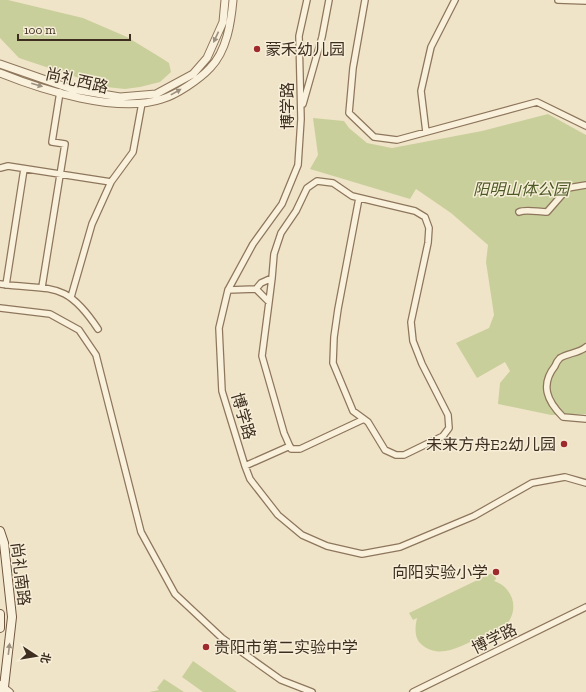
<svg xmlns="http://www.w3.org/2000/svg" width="586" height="692" viewBox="0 0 586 692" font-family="'Zilla Slab','Noto Sans SC',serif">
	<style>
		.green { fill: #c9cf9b }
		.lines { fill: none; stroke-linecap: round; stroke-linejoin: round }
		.minor-casing { stroke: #8d765c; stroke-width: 8 }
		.tertiary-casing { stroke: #8d765c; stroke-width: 9 }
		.secondary-casing { stroke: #6f573f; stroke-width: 10 }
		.minor { stroke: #faf1dc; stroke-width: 5.5 }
		.tertiary { stroke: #faf1dc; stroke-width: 7 }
		.secondary { stroke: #faf1dc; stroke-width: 8 }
		.oneway { fill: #9c907e }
		.poi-dot { fill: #9e2a2b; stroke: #f7eed8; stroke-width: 1.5 }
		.labels { text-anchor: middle; stroke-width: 3; stroke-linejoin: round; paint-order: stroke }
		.poi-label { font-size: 16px; fill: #3d2e20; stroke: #f7eed8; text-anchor: start }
		.street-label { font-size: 16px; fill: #3d2e20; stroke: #f7eed8 }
		.park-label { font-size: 16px; font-style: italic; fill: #4d5a26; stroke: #f7eed8 }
	</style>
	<rect width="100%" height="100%" fill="#f0e4c8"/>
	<!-- green -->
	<path class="green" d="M0,0H8L83,18L127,37L163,59L169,63L171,72L160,82L140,87L125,89L106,87L19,58L0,38Z
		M548,114L586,135V414L551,415L498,404L500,383L510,371L505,362L477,378L456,343L489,328L494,315L486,262L488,245L451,213L416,189L410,199L310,169L318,155L313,118L344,121L349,128L367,143L392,148L482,131Z
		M494,572L496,579L494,581C513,587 520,610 506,625C500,631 488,634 481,637C462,645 440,661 421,644C414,638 415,627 417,618L413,620L409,613Z
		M193,661L237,692H203L182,677Z
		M164,679L184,692H149L159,690L157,688Z"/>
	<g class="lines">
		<!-- minor casing -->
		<g class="minor-casing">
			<path id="minor" d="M307,0L299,36L301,119L298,165L282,204L253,244L228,290L219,328L222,391L245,466L250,479L278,515L302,535L327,546L362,554L400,547L474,516L532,483L565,477L586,483
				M365,0L353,68L349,113L374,137L397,140L537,102L586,126
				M558,0L586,1
				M303,104L322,37L329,0
				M426,132L421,91L431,47L455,0
				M0,168L8,166L111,182
				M519,212C526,209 538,212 547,212L568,188L586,185
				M0,284C51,291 65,279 98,329
				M6,285L24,169
				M42,287L65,144L52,142L60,92
				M256,289L261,283L272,278L274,254L281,233L296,211L307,188L317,181L333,183L352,196L377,202L415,211L425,217L429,228L428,243L411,322L413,341L422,364L448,415L449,428L443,436L404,455H396L385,450L368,422L353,411L333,363L334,337L338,309L359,198
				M228,290L256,289L269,302L262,356L284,433L291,449H300L362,420
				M71,297L92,224L111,182L133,152L142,103
				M269,302L272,278
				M0,308L50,314L79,330L96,355L141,532L175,594L222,638L281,680L312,692
				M586,347C579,353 568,353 560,358C558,360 556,363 555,366C540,385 547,401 563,417L586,419
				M245,466L290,446
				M0,684L10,692
				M413,692L586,607"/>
		</g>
		<!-- tertiary casing -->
		<g class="tertiary-casing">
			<path id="tertiary" d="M0,64L72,89L120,97L156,94L193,74L207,58L223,22L225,0
				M0,73C42,90 118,114 162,99C176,95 200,79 210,68C227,51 231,22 233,0"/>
		</g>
		<!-- secondary casing -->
		<g class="secondary-casing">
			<path id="secondary" d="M0,531L4,543L12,617L4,687L1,692
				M0,614V628"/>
		</g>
		<!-- minor -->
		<use href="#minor" class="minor"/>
		<!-- tertiary -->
		<use href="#tertiary" class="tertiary"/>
		<!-- secondary -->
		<use href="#secondary" class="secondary"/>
	</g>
	<!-- one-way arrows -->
	<defs><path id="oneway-solid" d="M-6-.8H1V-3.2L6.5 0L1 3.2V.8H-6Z"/></defs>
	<g class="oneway">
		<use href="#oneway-solid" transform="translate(216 37) rotate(115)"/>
		<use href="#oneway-solid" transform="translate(37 85) rotate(16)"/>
		<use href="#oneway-solid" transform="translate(176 92) rotate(-29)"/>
		<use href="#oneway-solid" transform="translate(9 649) rotate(-83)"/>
	</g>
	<!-- markers -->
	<g class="poi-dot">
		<circle cx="257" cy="49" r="4"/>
		<circle cx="564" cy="444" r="4"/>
		<circle cx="496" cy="572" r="4"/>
		<circle cx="206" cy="647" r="4"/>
	</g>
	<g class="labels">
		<!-- poi labels -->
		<g class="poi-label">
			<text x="265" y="55">蒙禾幼儿园</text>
			<text x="556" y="450" text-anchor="end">未来方舟E2幼儿园</text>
			<text x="488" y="578" text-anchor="end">向阳实验小学</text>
			<text x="214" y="653">贵阳市第二实验中学</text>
		</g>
		<!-- street labels -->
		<g class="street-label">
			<text transform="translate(77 80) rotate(13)" y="6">尚礼西路</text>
			<text transform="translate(287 106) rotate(-90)" y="6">博学路</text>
			<text transform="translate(244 416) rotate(74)" y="6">博学路</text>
			<text transform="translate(21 574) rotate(83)" y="6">尚礼南路</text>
			<text transform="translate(494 638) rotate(-26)" y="6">博学路</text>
		</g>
		<!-- park labels -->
		<g class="park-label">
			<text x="521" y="195">阳明山体公园</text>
		</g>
	</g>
	<!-- north arrow -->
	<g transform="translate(36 656) rotate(102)" stroke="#f7eed8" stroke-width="3" paint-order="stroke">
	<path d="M0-3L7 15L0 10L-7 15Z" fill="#3d2e20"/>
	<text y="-6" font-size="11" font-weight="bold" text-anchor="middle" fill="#3d2e20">北</text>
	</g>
	<!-- scale -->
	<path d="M18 34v6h112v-6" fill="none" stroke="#3d2e20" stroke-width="2"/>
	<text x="24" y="34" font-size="12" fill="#3d2e20" stroke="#f7eed8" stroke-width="3" paint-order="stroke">100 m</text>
</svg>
